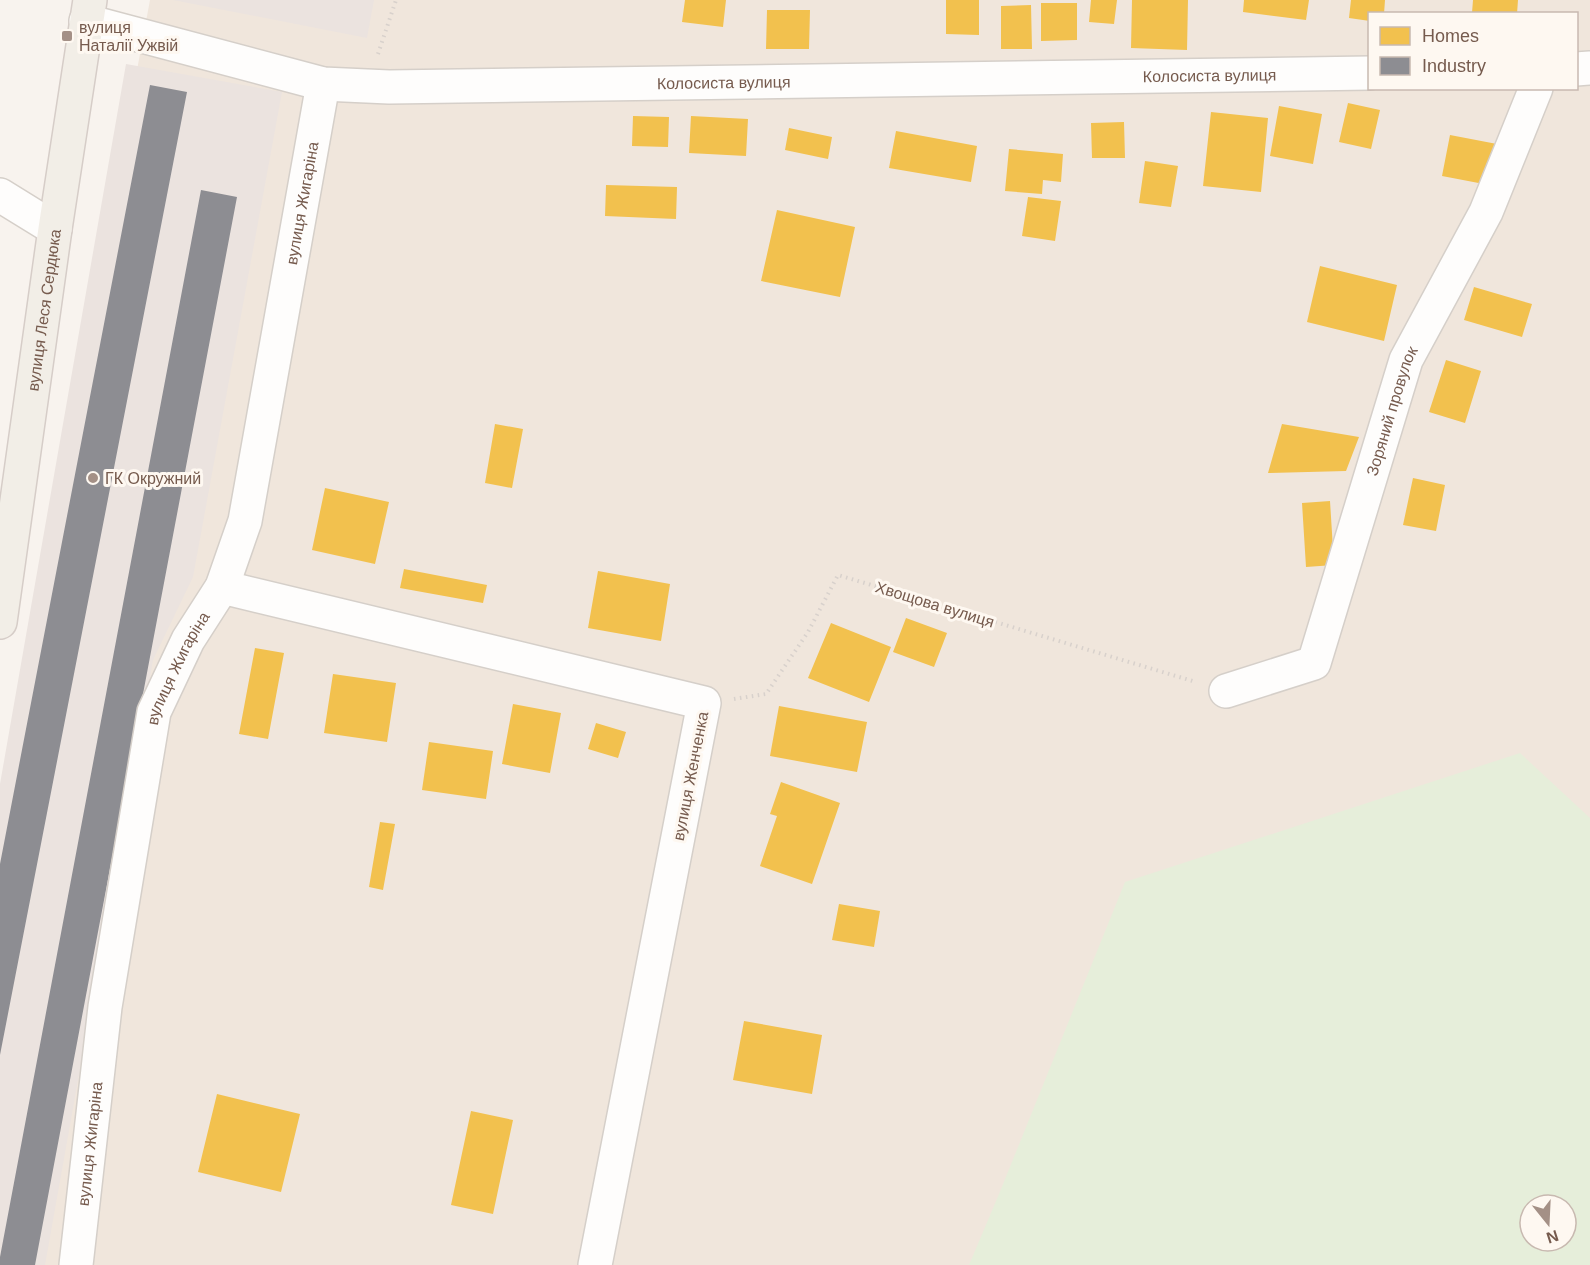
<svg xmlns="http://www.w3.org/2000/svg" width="1590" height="1265" viewBox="0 0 1590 1265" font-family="Arial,sans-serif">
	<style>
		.residential { fill: #f0e6dc; fill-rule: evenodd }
		.industrial { fill: #ebe3df }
		.green { fill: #e6eeda; fill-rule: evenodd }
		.homes { fill: #f2c14e }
		.industry { fill: #8d8d92 }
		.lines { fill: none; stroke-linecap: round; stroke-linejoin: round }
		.minor-casing { stroke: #d5cfc9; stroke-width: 36 }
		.major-casing { stroke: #d6cdc8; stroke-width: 36 }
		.path { stroke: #d8d1cc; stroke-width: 4; stroke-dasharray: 1.5 4.5; stroke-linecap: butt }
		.minor { stroke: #fefdfc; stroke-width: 33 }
		.major { stroke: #f2eee7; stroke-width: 33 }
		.poi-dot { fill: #a49086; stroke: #fef8f1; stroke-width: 2 }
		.labels { text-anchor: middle; stroke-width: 6; stroke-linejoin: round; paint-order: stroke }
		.poi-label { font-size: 16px; fill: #765b4e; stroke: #fef8f1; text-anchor: start }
		.street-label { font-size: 16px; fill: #765b4e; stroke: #fef8f1 }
	</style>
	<rect width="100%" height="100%" fill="#f8f3ee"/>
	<!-- residential -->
	<path class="residential" d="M150,0H1590V1265H0V807ZM1370,14H1576V88H1370ZM1530,1205H1566V1241H1530Z"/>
	<!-- industrial -->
	<path class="industrial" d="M173,0H374L367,38Z
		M126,64L282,92L193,577L153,660L45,1265H0V784Z"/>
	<!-- green -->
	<path class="green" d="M1520,753L1590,818V1265H969L999,1194L1125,882ZM1530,1205H1566V1241H1530Z"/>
	<!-- homes -->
	<path class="homes" d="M685,0H726L723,27L682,22Z
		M946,0H979V35L946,34Z
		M1091,0H1117L1114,24L1089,22Z
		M1132,0H1188L1187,50L1131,48Z
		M1244,0H1309L1306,20L1243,12Z
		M1351,0H1385L1384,14H1370V21L1349,18Z
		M1473,0H1518L1517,14L1472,13Z
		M1041,3H1077V40L1041,41Z
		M1031,5L1032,49H1001V6Z
		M767,10H810L809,49H766Z
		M1348,103L1380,110L1371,149L1339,142Z
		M1279,106L1322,114L1313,164L1270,156Z
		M1211,112L1268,118L1261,192L1203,186Z
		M633,116L669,117L668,147L632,146Z
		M691,116L748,119L746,156L689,153Z
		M1124,122L1125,158H1092L1091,123Z
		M789,128L832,137L828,159L785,150Z
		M896,131L977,146L971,182L889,168Z
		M1450,135L1497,144L1489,185L1442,176Z
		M1009,149L1063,154L1061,182L1043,180L1042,194L1005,191Z
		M1145,161L1178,166L1171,207L1139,203Z
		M606,185L677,187L676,219L605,216Z
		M1028,197L1061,201L1055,241L1022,236Z
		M777,210L855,227L840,297L761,281Z
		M1320,266L1397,285L1384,341L1307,322Z
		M1474,287L1532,304L1522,337L1464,320Z
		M1446,360L1481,371L1465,423L1429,412Z
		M495,424L523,429L512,488L485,483Z
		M1282,424L1359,437L1346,471L1268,473Z
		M1413,478L1445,485L1436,531L1403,525Z
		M325,488L389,502L375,564L312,550Z
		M1330,501L1334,565L1306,567L1302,503Z
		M404,569L487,585L483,603L400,588Z
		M598,571L670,584L661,641L588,628Z
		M906,618L947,633L934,667L893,652Z
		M831,623L891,647L869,702L808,678Z
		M255,648L284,653L268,739L239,734Z
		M333,674L396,683L387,742L324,733Z
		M513,704L561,713L550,773L502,764Z
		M779,706L867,722L857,772L770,756Z
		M596,723L626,732L618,758L588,749Z
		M429,742L493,751L486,799L422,790Z
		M781,782L840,803L812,884L760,866L777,816L770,814Z
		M380,822L395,824L383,890L369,887Z
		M839,904L880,911L874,947L832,940Z
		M744,1021L822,1035L812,1094L733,1080Z
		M217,1094L300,1114L281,1192L198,1172Z
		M471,1111L513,1120L493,1214L451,1205Z"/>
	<!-- industry -->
	<path class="industry" d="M150,85L187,92L0,1055V864Z
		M201,190L237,197L35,1265H0V1257Z"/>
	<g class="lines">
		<!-- minor casing -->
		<g class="minor-casing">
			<g id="minor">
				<path id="s1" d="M86,21L323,84L389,87L1370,73"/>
				<path d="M1576,69L1590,68"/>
				<path d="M0,195L55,229"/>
				<path d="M222,587L704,703L595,1265"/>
				<path id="s2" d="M1226,691L1314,663L1406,360L1486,212L1536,88"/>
				<path id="s3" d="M76,1265L105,1007L154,712L188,640L222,587L245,521L323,84"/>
			</g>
		</g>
		<!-- major casing -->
		<g class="major-casing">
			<g id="major">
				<path id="s4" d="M0,622L55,229L90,0"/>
			</g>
		</g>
		<!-- path -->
		<path class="path" d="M378,54L396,0
			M734,699L766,694L808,632L838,575L1196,682"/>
		<!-- minor -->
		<use href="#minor" class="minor"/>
		<!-- major -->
		<use href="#major" class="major"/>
	</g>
	<!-- markers -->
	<g class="poi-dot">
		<rect x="61" y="30" width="12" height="12" rx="3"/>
		<circle cx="93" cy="478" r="6"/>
	</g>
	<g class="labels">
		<!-- poi labels -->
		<g class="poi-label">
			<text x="79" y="33">вулиця<tspan x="79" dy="18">Наталії Ужвій</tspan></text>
			<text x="105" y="484">ГК Окружний</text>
		</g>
		<!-- street labels -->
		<g class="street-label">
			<text dy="6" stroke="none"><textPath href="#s1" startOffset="1132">Колосиста вулиця</textPath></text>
			<text dy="6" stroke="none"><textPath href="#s1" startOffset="646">Колосиста вулиця</textPath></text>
			<text dy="6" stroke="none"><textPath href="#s3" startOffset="1094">вулиця Жигаріна</textPath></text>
			<text dy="6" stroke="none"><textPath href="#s4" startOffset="315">вулиця Леся Сердюка</textPath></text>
			<text dy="6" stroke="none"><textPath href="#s2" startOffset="356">Зоряний провулок</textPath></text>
			<text transform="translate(935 604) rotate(17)" y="6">Хвощова вулиця</text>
			<text dy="6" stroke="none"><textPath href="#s3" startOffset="608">вулиця Жигаріна</textPath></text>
			<text transform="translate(690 776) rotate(-79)" y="6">вулиця Женченка</text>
			<text dy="6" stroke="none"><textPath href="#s3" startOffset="122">вулиця Жигаріна</textPath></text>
		</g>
	</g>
	<!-- legend -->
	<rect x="1368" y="12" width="210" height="78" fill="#fef8f1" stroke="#c8b9b0" stroke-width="1.5"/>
	<rect x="1380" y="27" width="30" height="18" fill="#f2c14e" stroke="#c8b9b0" stroke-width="1.5"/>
	<text x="1422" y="42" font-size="18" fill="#765b4e">Homes</text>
	<rect x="1380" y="57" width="30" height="18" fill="#8d8d92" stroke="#c8b9b0" stroke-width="1.5"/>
	<text x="1422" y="72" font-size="18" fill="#765b4e">Industry</text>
	<!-- north arrow -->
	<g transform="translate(1548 1223) rotate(162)"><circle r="28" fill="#fef8f1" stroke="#c8b9b0" stroke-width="1.5"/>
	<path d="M0-4.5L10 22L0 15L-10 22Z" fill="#a49086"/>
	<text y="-9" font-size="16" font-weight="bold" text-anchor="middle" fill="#765b4e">N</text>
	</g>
</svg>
